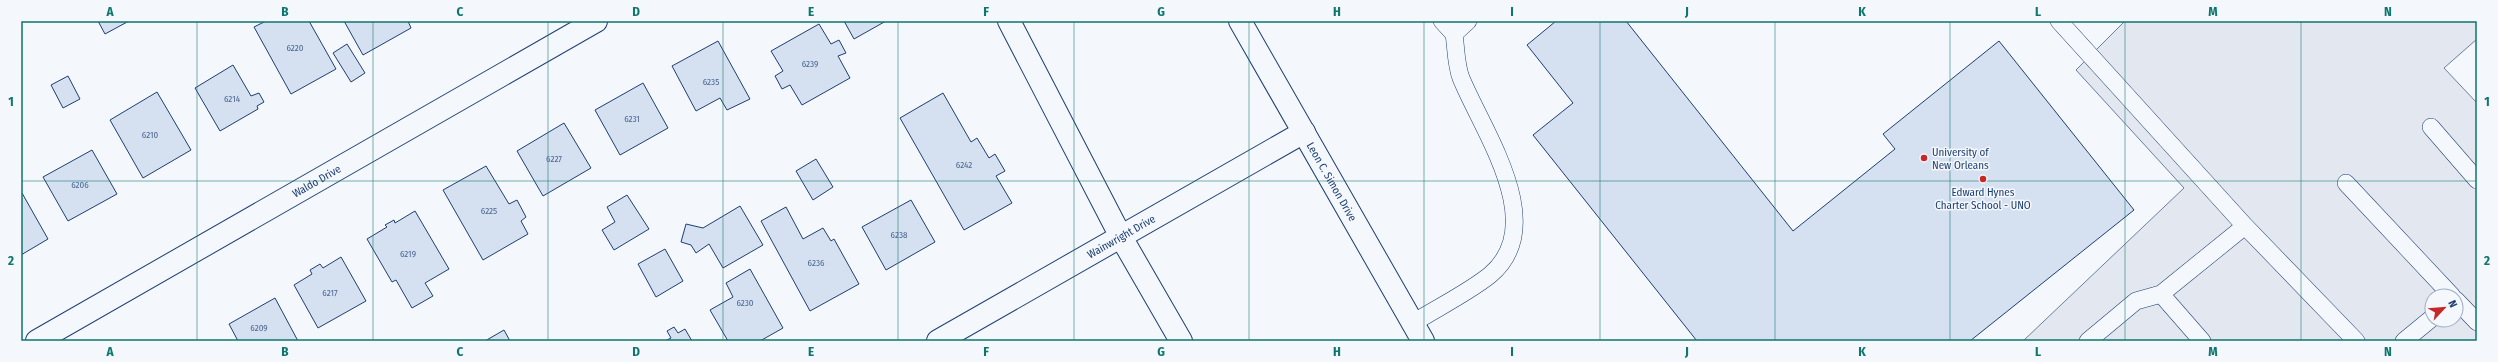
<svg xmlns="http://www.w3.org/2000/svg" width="2498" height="362" viewBox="0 0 2498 362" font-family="'Fira Sans Condensed',sans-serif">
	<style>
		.parking { fill: #e3e8f0; stroke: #687fa3; fill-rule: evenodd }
		.building { fill: #d5e0f0; stroke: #1d3f73 }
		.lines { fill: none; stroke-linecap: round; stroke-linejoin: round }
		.service-casing { stroke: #1d3f73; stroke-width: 18 }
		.minor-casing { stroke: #1d3f73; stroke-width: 24 }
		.secondary-casing { stroke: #1d3f73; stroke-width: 24 }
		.service { stroke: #f4f7fb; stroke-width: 17 }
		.minor { stroke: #f4f7fb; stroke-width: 22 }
		.secondary { stroke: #f4f7fb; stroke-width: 22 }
		.grid { fill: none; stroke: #0f766e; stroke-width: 1; stroke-opacity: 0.55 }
		.poi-dot { fill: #c62828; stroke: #f4f7fb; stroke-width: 1.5 }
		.labels { text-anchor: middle; stroke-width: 3; stroke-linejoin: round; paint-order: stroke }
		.number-label { font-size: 9px; fill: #4b6792 }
		.poi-label { font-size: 11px; fill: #1d3f73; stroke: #f4f7fb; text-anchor: start }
		.street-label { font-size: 11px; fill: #1d3f73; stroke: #f4f7fb }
		.neatline { fill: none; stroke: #0f766e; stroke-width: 1.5 }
		.grid-label { font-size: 13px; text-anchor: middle; font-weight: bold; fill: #0f766e }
	</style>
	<rect width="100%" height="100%" fill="#f4f7fb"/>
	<!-- parking -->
	<path class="parking" d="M2125,21H2477V39L2444,68L2477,103V341H2023L2184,188L2076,70ZM2432,296H2456V320H2432Z"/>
	<!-- building -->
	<path class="building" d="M98,21H129L105,34Z
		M266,21H309L336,69L291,94L254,27Z
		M344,21H408L411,28L363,55Z
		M844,21H886L854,39Z
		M1556,21H1626L1793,231L1895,149L1883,134L1999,41L2134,210L1970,341H1697L1533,135L1573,103L1527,45Z
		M819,24L831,44L839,40L846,53L838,56L850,78L802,105L790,85L782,89L775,76L783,71L771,51Z
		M718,41L750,99L727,110L720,98L696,111L672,66Z
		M347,44L365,73L351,82L333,53Z
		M233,65L251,96L259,93L264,102L257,106L258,109L220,131L195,88Z
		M68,76L80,99L63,108L51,85Z
		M643,83L668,128L620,155L595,110Z
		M157,92L191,150L143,178L110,120Z
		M943,93L971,142L977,138L989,158L995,154L1005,171L996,176L1012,203L964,230L900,118Z
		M564,123L591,168L543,196L517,151Z
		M92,150L117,194L68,221L43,177Z
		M816,159L833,187L813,200L796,171Z
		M486,166L509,204L517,200L526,217L521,221L528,234L483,260L443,190Z
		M22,193L48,239L21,255V194Z
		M627,195L649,229L614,250L602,230L615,222L607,207Z
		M911,200L935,242L886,270L862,227Z
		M740,206L763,245L723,268L709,244L696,253L691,245L681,242L686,224L703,228Z
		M786,207L803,239L823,228L831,241L834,239L859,284L810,311L761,221Z
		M415,211L449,269L425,283L433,296L412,308L396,280L392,282L367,239L387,227L385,225L394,220L395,223Z
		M665,249L683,281L656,297L638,264Z
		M341,257L366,301L318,328L294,285L312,274L310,270L320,264L323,268Z
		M750,269L783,328L760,341H728L710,310L733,297L726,283Z
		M275,298L298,341H238L229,324Z
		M674,327L678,333L685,329L692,341H665L671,338L667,331Z
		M504,330L510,341H485Z"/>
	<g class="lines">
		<!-- service casing -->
		<g class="service-casing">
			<path id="service" d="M1442,21L1454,34
				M2059,21L2245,226
				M2431,127L2477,180
				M2346,183L2452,296
				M2161,294L2245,226L2356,341
				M2456,300L2477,322
				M1413,323C1437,308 1469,292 1490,275C1550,225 1483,132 1461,78C1456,66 1456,47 1454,34L1468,21
				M2088,341L2136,301L2161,294L2202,341
				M2404,341L2432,318"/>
		</g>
		<!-- minor casing -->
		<g class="minor-casing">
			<g id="minor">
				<path id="s1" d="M37,341L596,21"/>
				<path id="s2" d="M938,341L1304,132"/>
			</g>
		</g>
		<!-- secondary casing -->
		<g class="secondary-casing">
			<g id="secondary">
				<path d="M1009,21L1121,237L1181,341"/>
				<path id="s3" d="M1240,21L1423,341"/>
			</g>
		</g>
		<!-- service -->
		<use href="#service" class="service"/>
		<!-- minor -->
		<use href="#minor" class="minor"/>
		<!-- secondary -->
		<use href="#secondary" class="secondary"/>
	</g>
	<!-- grid -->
	<path class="grid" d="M197,21V341M373,21V341M548,21V341M723,21V341M898,21V341M1074,21V341M1249,21V341M1424,21V341M1600,21V341M1775,21V341M1950,21V341M2125,21V341M2301,21V341M21,181H2477"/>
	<!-- markers -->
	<g class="poi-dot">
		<circle cx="1924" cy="158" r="4"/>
		<circle cx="1983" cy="179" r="4"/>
	</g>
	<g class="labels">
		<!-- number labels -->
		<g class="number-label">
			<text x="295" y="51">6220</text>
			<text x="810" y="67">6239</text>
			<text x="711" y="85">6235</text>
			<text x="232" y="102">6214</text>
			<text x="632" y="122">6231</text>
			<text x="150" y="138">6210</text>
			<text x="554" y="162">6227</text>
			<text x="964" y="168">6242</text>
			<text x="80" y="188">6206</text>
			<text x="489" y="214">6225</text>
			<text x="899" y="238">6238</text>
			<text x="408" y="257">6219</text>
			<text x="816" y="266">6236</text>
			<text x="330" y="296">6217</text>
			<text x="745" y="306">6230</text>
			<text x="259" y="331">6209</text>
		</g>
		<!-- poi labels -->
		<g class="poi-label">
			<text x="1932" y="156">University of<tspan x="1932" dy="13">New Orleans</tspan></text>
			<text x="1983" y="196" text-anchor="middle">Edward Hynes<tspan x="1983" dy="13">Charter School - UNO</tspan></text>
		</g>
		<!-- street labels -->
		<g class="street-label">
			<text dy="4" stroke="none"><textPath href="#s1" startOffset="322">Waldo Drive</textPath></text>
			<text dy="4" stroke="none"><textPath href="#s3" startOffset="185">Leon C. Simon Drive</textPath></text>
			<text dy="4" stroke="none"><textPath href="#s2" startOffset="211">Wainwright Drive</textPath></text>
		</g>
	</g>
	<!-- border -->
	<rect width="2498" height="362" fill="none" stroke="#f4f7fb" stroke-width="44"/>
	<!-- north arrow -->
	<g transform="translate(2444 308) rotate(64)"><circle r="19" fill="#f4f7fb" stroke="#9eadc5"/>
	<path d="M0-3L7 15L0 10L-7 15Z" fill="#c62828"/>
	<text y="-6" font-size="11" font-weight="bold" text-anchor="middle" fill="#1d3f73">N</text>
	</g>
	<rect x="22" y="22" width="2454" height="318" class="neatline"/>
	<g class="grid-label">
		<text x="110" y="16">A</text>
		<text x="285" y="16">B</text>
		<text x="460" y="16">C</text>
		<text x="636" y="16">D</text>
		<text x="811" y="16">E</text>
		<text x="986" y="16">F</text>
		<text x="1161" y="16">G</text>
		<text x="1337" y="16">H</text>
		<text x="1512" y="16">I</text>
		<text x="1687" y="16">J</text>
		<text x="1862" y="16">K</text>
		<text x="2038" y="16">L</text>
		<text x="2213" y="16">M</text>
		<text x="2388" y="16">N</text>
		<text x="11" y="106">1</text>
		<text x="2487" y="106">1</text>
		<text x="11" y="265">2</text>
		<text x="2487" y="265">2</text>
		<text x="110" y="356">A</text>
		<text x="285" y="356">B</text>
		<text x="460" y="356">C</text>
		<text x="636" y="356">D</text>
		<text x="811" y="356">E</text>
		<text x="986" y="356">F</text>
		<text x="1161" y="356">G</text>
		<text x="1337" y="356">H</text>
		<text x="1512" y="356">I</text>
		<text x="1687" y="356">J</text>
		<text x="1862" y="356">K</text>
		<text x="2038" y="356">L</text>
		<text x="2213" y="356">M</text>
		<text x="2388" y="356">N</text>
	</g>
</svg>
